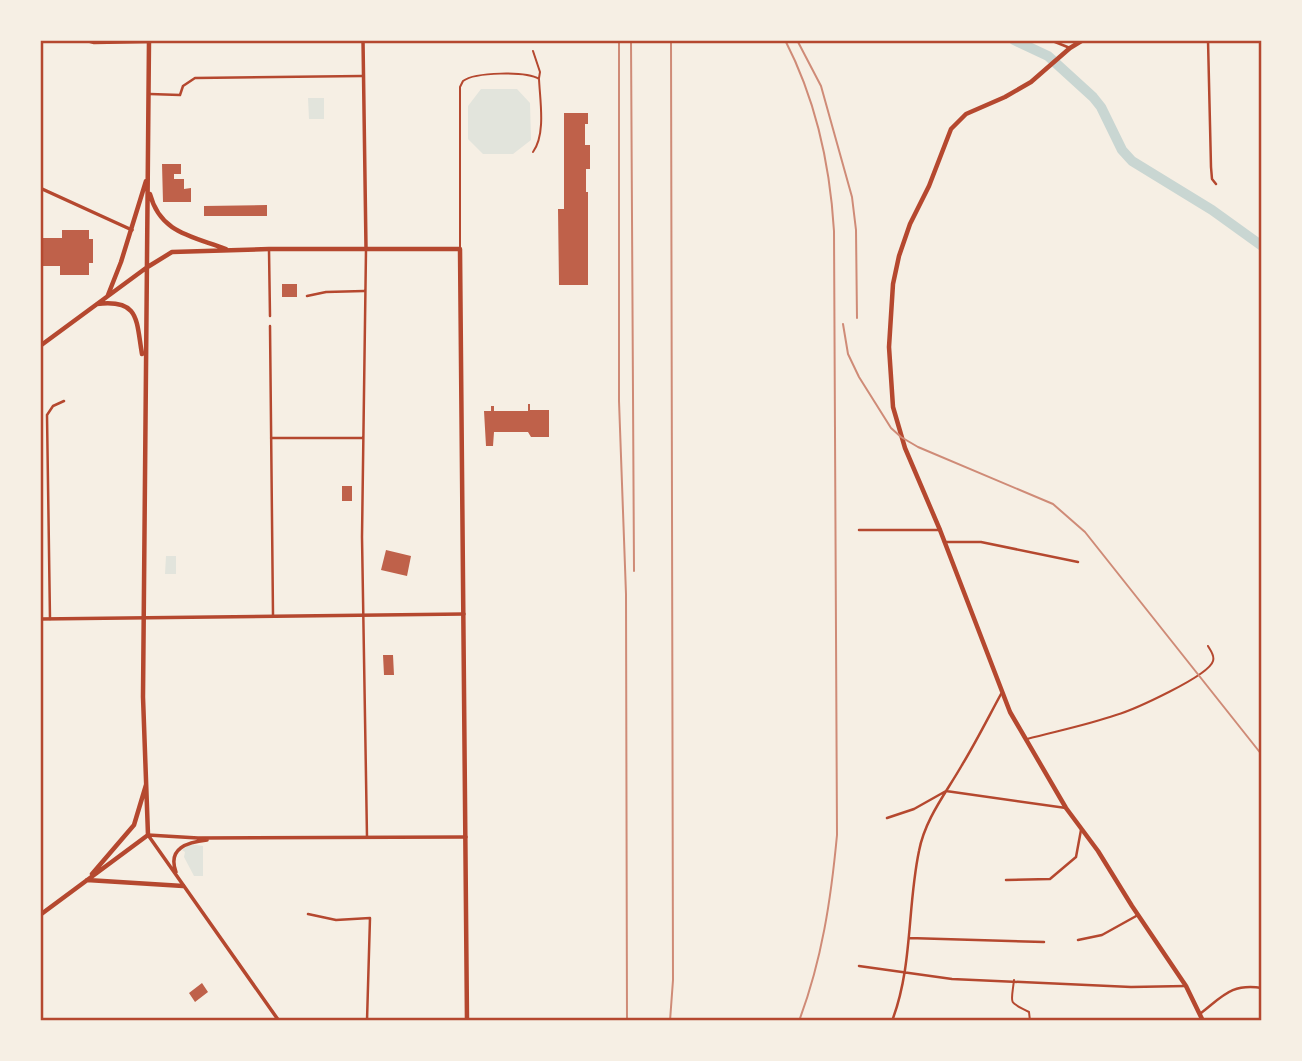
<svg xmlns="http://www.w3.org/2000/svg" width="1302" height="1061" viewBox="0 0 1302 1061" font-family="'PT Sans',sans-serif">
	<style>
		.green { fill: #e2e4dc }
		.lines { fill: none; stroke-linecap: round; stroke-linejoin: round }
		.river { stroke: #c9d6d2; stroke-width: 10 }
		.building { fill: #bf614a }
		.service { stroke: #b5482f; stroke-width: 2 }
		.minor { stroke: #b5482f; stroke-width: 2.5 }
		.tertiary { stroke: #b5482f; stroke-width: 3.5 }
		.secondary { stroke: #b5482f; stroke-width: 4.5 }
		.rail { stroke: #cf8b77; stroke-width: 2 }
		.neatline { fill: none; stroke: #b5482f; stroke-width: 2.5 }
	</style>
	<rect width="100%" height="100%" fill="#f6efe4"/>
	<!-- green -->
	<path class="green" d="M481,89H517L530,103L531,140L513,154H483L468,139V106Z
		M308,98H324V119H309Z
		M166,556H176V574H165Z
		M190,844L203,846V876H194L184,857L185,852L182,850Z"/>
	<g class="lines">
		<!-- river -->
		<path class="river" d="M1014,40L1048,56L1093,97L1101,107L1122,150L1132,161L1212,210L1262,246"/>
	</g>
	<!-- building -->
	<path class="building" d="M564,113H588V124H585V145H590V169H586V192H588V285H559L558,209H564Z
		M162,164H181V174H174V179H184V189L191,188V202H163Z
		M267,205V216H204V206Z
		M62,230H89V239H93V263H89V275H60V266H40V238H62Z
		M282,284H297V297H282Z
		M528,404H530V410H549V437H531L528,432H494L493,446H486L484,411H491V406H494V411H528Z
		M342,486H352V501H342Z
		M386,550L411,556L407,576L381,570Z
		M383,655H393L394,675H384Z
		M202,983L208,992L195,1002L189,993Z"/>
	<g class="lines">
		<!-- service -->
		<path class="service" d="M533,51L540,72L539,78
			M460,249V87L463,81C475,72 526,71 539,79C540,101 546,134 533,152
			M1027,739C1057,731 1087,725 1116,715C1133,710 1209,676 1213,661C1215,655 1210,650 1208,646
			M1014,980C1011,1006 1008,1001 1029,1012L1030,1021"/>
		<!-- minor -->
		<path class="minor" d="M83,40L94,43L149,42
			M1050,40L1070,48
			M1208,40L1211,167L1212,179L1216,184
			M150,94L180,95L183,86L195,78L362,76
			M269,250L270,316
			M366,250L362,537L367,837
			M307,296L326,292L364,291
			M270,326L273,615
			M271,438H362
			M859,530H940
			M944,542H981L1078,562
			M50,619L47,415L53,406L64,401
			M887,818L914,809L946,791L1066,808
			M1006,880L1050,879L1076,857L1081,830
			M308,914L336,920L370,918L367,1021
			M909,938L1044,942
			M1078,940L1102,935L1138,915
			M859,966L952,979L1131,987L1186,986
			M1201,1013C1223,996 1232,983 1262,988
			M892,1021C913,966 907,908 919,851C925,819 946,793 962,765C976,742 988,718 1001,694"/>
		<!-- tertiary -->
		<path class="tertiary" d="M363,40L366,248
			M40,188L132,230
			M40,619L464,614
			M148,835L198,838L466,837
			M148,835L279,1021
			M176,872C167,848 188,842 207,840"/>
		<!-- secondary -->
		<path class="secondary" d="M1083,40L1070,48L1031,82L1005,97L966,114L951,129L929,186L910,224L899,256L893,284L889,347L893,407L905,448L940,530L1010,712L1066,808L1098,851L1132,906L1186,986L1203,1021
			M150,194C160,233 192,236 226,249
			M108,295L121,262L146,181
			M97,304C140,299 136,320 142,354
			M40,346L146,268L172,252L269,249H460L467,1021
			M92,874L134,825L146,785
			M87,880L183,886
			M40,915L148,835L143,697L149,40"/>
		<!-- rail -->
		<path class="rail" d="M619,40V401L626,594L627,1021
			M631,40L634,571
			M785,40C816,100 830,164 834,231L837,835C831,899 822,960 799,1021
			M797,40L821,86L852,197L856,230L857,318
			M843,324L848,354L859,377L891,428L901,437L918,447L1053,504L1085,532L1262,755
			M670,1021L673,980L671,40"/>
	</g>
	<!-- border -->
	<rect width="1302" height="1061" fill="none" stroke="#f6efe4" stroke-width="84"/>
	<rect x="42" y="42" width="1218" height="977" class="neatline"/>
</svg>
